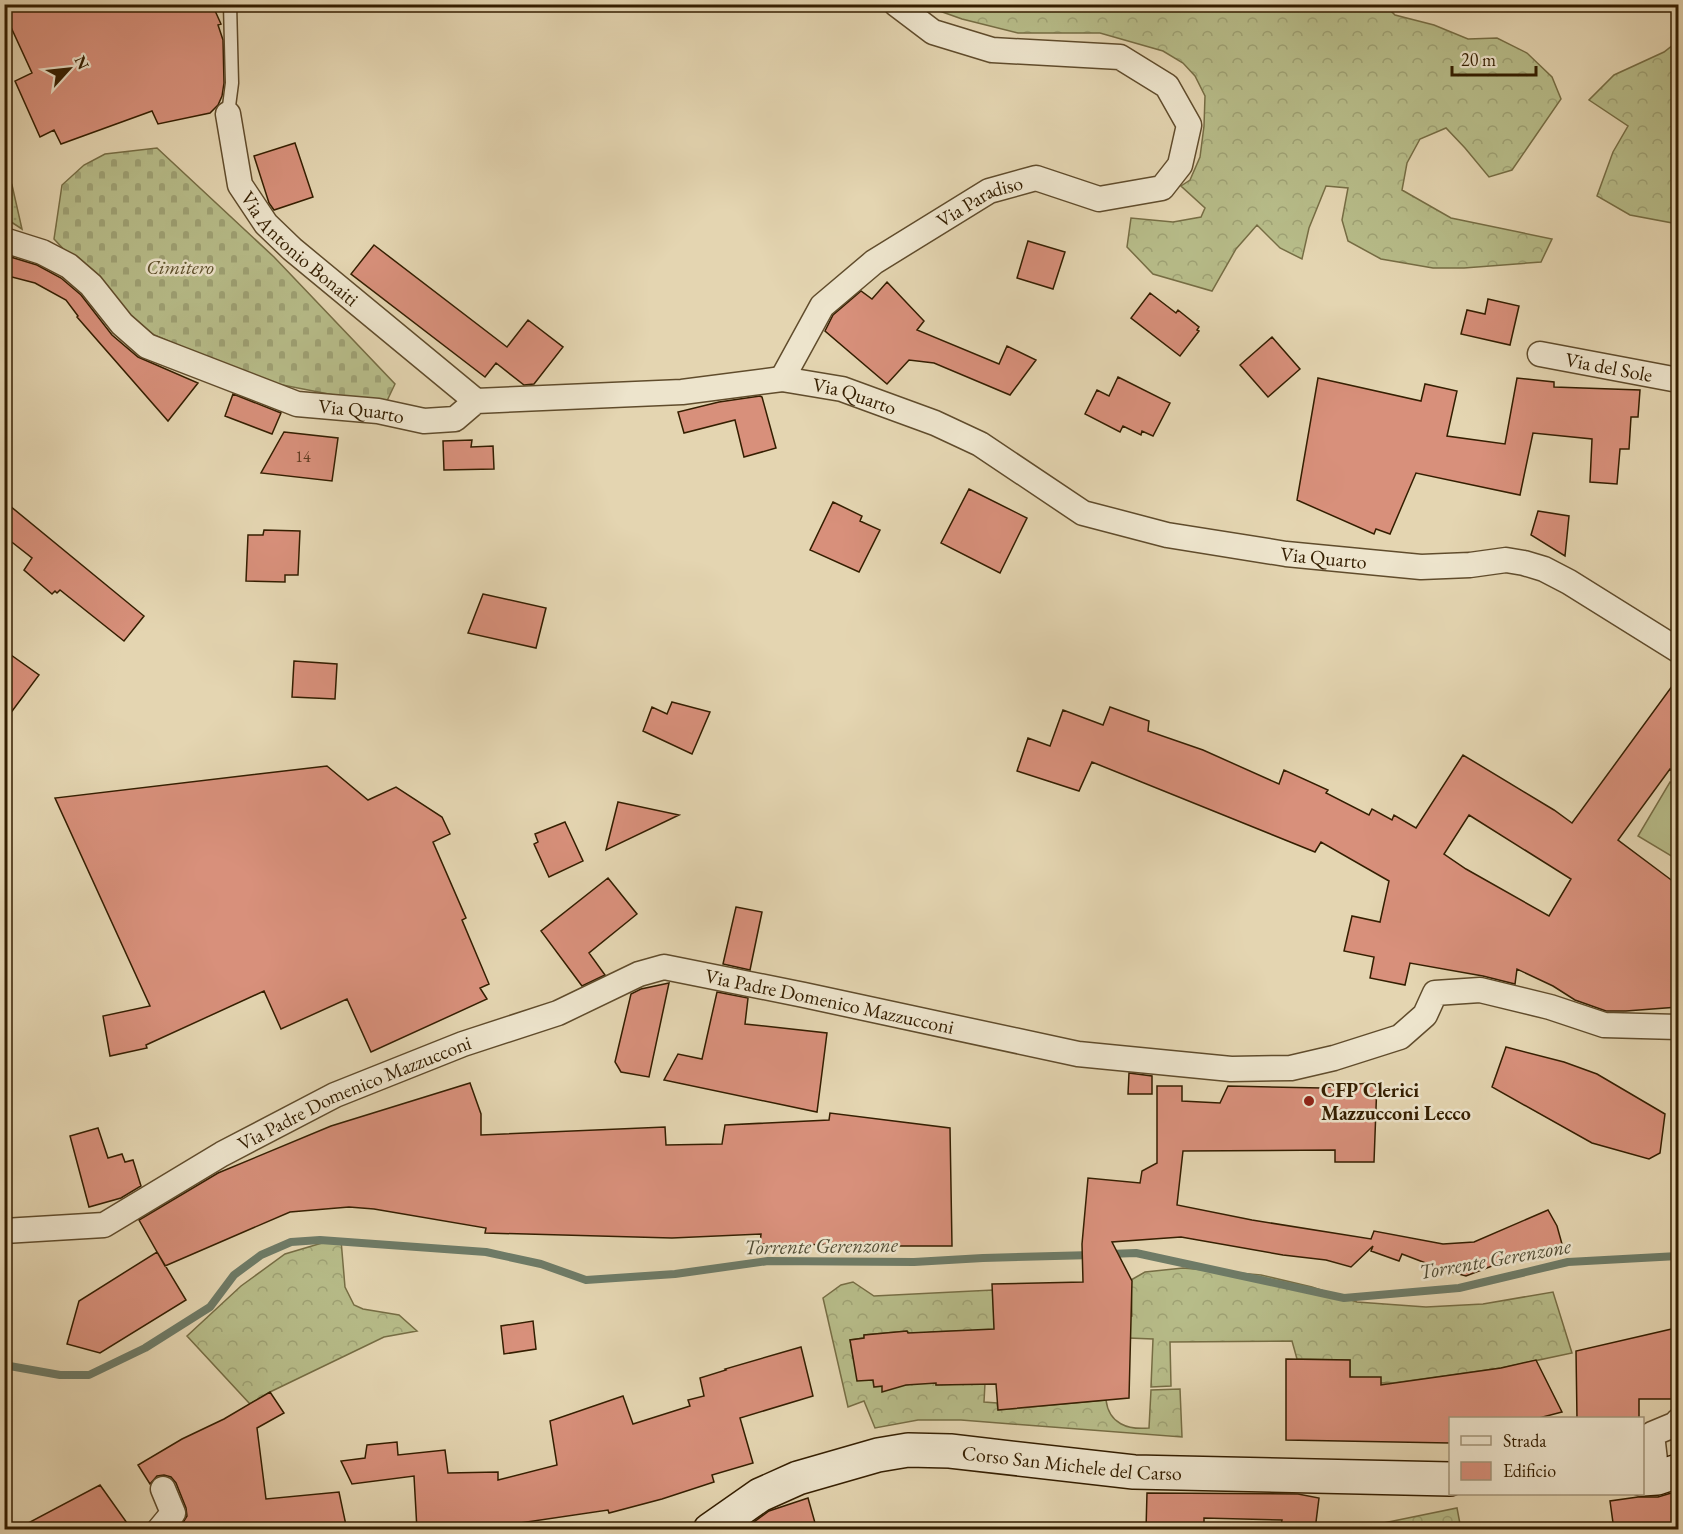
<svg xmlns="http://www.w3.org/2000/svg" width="1683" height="1534" viewBox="0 0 1683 1534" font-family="'EB Garamond',serif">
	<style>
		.green { fill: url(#green-dots); stroke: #766d44; stroke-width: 1.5 }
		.forest { fill: url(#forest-crowns); stroke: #766d44; stroke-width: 1.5 }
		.cemetery { fill: url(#cemetery-stones); stroke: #766d44; stroke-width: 1.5 }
		.pitch { fill: #b7bc89; stroke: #766d44; stroke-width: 1.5 }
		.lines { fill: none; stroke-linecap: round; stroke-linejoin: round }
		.stream { stroke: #6e7b67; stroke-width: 8 }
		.building { fill: #d8907b; stroke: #341e00; stroke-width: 1.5; fill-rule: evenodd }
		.lane-casing { stroke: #604c2c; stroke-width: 15 }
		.street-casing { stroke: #604c2c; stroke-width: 27 }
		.secondary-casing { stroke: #341e00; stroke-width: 36 }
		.lane { stroke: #ede4cc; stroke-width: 12 }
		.street { stroke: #ede4cc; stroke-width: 24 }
		.secondary { stroke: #ede4cc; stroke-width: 33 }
		.poi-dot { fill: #8f2418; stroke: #ede4cc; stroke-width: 2 }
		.labels { text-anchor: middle; stroke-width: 5; stroke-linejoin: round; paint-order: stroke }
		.number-label { font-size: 16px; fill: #5d3a1f }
		.street-label { font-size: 20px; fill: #341e00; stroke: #ede4cc }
		.park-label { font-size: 20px; font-style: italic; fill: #5b4d29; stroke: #ede4cc }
		.poi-label { font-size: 20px; font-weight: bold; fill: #341e00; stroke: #ede4cc; text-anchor: start }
		.water-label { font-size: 21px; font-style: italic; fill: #514c34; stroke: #ede4cc }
	</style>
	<defs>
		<pattern id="green-dots" width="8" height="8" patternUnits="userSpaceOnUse" patternTransform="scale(1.5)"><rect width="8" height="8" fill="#b7bc89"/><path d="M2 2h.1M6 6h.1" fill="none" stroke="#9ea174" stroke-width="1.8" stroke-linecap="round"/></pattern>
		<pattern id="forest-crowns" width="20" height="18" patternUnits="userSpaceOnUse" patternTransform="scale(1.5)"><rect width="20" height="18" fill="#b7bc89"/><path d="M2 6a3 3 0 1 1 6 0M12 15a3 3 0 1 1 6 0" fill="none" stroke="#9ea174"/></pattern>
		<pattern id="cemetery-stones" width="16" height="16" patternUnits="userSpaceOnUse" patternTransform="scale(1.5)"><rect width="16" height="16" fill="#b7bc89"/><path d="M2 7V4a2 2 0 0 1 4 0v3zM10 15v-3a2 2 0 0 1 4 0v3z" fill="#9ea174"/></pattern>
	</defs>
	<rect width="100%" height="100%" fill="#e4d5b1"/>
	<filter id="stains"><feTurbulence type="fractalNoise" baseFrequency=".00333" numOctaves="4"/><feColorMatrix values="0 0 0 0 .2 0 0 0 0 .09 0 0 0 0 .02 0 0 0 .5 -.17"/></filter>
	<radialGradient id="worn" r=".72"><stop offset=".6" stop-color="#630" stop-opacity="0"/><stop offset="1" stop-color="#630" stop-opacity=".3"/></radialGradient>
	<!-- green -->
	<path class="green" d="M5,169L12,185L22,229L5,218Z"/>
	<!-- forest -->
	<path class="forest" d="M928,5H1385L1395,15L1434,25L1468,39L1497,38L1527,53L1552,77L1561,99L1512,170L1489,177L1465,148L1446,128L1420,139L1407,163L1402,190L1451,218L1552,239L1541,262L1464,268H1433L1381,259L1348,241L1342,220L1348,188L1326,186L1309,228L1302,259L1280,248L1257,225L1236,249L1212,291L1153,274L1127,247L1131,218L1173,222L1201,217L1205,208L1181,186L1190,180L1200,157L1204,126L1205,96L1195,76L1183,63L1163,51L1100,33H1018L962,19L934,9Z
		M1678,41V224L1630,215L1597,196L1613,152L1628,126L1589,100L1614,75L1664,52Z
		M332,1240H341L345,1287L354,1305L363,1309L399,1315L417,1331L384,1337L270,1392L250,1404L187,1336L241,1286L285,1254Z
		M1183,1268L1261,1275L1312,1287L1357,1302L1426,1307L1483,1304L1553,1292L1572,1353L1501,1368L1393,1383H1381L1350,1377V1360L1297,1359L1292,1341L1170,1342L1171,1386L1151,1387L1153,1339L957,1331L932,1332L912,1335L907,1331L864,1335V1338L850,1340L854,1361L873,1380L874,1387L906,1385L935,1379L936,1385L985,1383L984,1402L997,1403L998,1410L1106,1400C1109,1424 1128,1430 1149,1428L1151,1390L1180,1389L1182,1437L961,1420H918L875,1428L864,1401L848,1407L823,1298L841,1285L853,1282L874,1296L993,1290L994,1320L1132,1316L1131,1280L1145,1272Z
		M1457,1508L1461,1529H1354Z
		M1017,1525L1037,1529H922L929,1526Z"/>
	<!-- cemetery -->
	<path class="cemetery" d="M157,148L274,257L395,384L385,405L262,381L138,328L54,239L62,185L84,165L105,154Z"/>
	<!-- pitch -->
	<path class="pitch" d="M1670,782L1678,787V860L1638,836Z"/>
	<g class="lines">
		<!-- stream -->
		<path class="stream" d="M1109,1254L1136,1253L1344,1298L1459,1288L1568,1262L1678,1256
			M4,1365L60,1375H89L145,1348L210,1307L234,1275L261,1255L291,1242L320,1240L486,1252L541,1264L586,1280L675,1274L768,1261L914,1262L983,1258L1093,1255"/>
	</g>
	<!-- building -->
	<path class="building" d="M4,4H212L221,24L218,25L223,40L224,83L222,96L218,105L210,113L158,124L152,111L61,144L54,130L40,137L15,81L32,73L4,12Z
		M295,143L313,197L274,210L269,203L254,156Z
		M1028,241L1065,252L1053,289L1017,278Z
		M374,245L507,347L528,320L563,347L534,384L524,385L496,363L485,377L351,274Z
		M4,255L37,265L61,278L81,295L112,335L138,357L198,383L168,421L77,317L78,316L66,300L35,283L4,275Z
		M887,282L924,321L917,330L999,364L1007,346L1036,360L1010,395L934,363L909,360L887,384L825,331L833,315L861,291L872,299Z
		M1150,293L1176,313L1178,310L1199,327L1197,330L1199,331L1180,356L1131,318Z
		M1488,299L1519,306L1510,345L1461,334L1467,310L1485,314Z
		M1272,337L1300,369L1268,397L1240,365Z
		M1118,377L1170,403L1153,436L1142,431L1141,435L1123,426L1120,432L1085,414L1097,390L1109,396Z
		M1318,378L1421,401L1425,384L1457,391L1447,436L1505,444L1517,378L1554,382V387L1640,390L1638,417H1631L1629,449H1620L1617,484L1590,482L1592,439L1533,433L1520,495L1416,473L1390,534L1376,529L1374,534L1297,500Z
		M233,394L281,413L272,434L225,416Z
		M760,396L762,397L776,448L744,457L735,420L684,433L678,412L719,402Z
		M284,432L338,438L332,481L261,473Z
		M472,440L471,447L493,446L494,469L444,470L443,441Z
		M969,489L1027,518L1000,573L941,543Z
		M4,501L144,616L124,641L60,590L57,593L55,591L52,594L24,570L32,558L4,536Z
		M833,502L862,516L860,521L880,530L859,572L810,550Z
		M1538,511L1569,516L1565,556L1531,535Z
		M264,530L300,531L298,575H285V582L246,581L248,535H263Z
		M483,594L546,608L536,648L468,633Z
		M4,650L39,675L4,722Z
		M294,661L337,664L335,699L292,697Z
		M1678,678V773L1670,769L1618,840L1678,885V1007L1626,1011H1606L1575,1000L1553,986L1517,969L1515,984L1483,976L1410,963L1405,985L1370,978L1374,957L1344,951L1352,916L1380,922L1389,881L1321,842L1315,852L1092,762L1079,791L1017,771L1028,738L1050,746L1063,710L1103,725L1110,707L1149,721L1148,731L1203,750L1279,784L1284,770L1328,790L1326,793L1369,815L1372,809L1392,820L1394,815L1416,828L1463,755L1554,810L1572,823ZM1469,815L1571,879L1549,916L1466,869L1444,854Z
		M672,702L710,712L692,754L643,731L652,707L667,714Z
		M327,766L368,800L396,787L442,817L450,834L433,842L466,918L462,920L489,984L480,988L487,999L371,1052L347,999L281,1029L264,991L146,1045L147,1048L110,1056L103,1016L150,1006L55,798Z
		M618,802L679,815L606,850Z
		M565,822L583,861L549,877L534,844L538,842L535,834Z
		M608,878L637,914L589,953L605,975L582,986L541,931Z
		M736,907L762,912L750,970L723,964Z
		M669,983L649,1077L621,1072L615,1062L631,994L641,989Z
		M717,992L748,998L745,1024L827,1033L817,1112L664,1080L678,1054L702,1059Z
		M1506,1047L1564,1062L1597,1074L1665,1114L1660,1153L1649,1159L1592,1143L1492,1087Z
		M1129,1073L1152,1076V1094H1128Z
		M1377,1082L1374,1162H1335V1150L1183,1151L1177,1205L1252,1220L1371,1239L1374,1231L1443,1244L1474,1242L1548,1210L1557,1226L1562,1244L1505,1261L1466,1276L1444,1270L1402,1254L1399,1261L1371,1251L1373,1246L1351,1267L1326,1260L1283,1255L1181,1237L1112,1242L1132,1281L1129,1398L998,1410L996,1384L936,1385V1383L906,1385L882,1392V1386L874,1387L873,1380L857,1381L850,1340L864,1338V1335L907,1331L908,1333L994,1329L992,1284L1083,1282L1082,1244L1088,1178L1140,1183L1142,1171L1157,1163V1086H1182V1101L1220,1103L1228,1086L1322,1088Z
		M470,1083L481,1114V1135L665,1127L666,1145L722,1144L725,1125L829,1120L830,1113L950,1128L952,1246H856V1245L760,1244L761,1234L672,1238L485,1233L486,1228L374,1209L349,1207L290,1212L165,1266L139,1220L218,1173L331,1126Z
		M98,1128L108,1158L122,1154L125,1162L133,1160L141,1186L121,1198L89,1207L70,1136Z
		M157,1252L186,1300L100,1353L67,1344L79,1301Z
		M533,1321L536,1349L504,1354L501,1326Z
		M1676,1328L1675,1399H1639V1419H1577L1576,1351Z
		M801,1347L813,1396L740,1418L753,1463L712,1475L714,1482L662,1499L609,1513L608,1510L472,1530H417L414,1476L352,1484L341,1461L365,1458L367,1445L397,1442L398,1455L445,1450L448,1473L498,1472V1480L557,1465L550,1421L623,1396L633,1424L690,1406L688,1400L704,1396L700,1378L726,1370L725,1369Z
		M1286,1359L1350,1360V1377H1381V1385L1501,1368L1536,1360L1562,1412L1539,1418L1450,1419V1443L1286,1440Z
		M270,1392L284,1413L257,1428L266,1499L339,1492L347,1530H184L182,1524L187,1516L186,1508L176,1483L171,1477L164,1475L157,1476L150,1484L138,1465L182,1439L224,1419Z
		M100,1485L132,1530H15Z
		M1678,1491V1530H1614L1610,1501L1638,1497H1658Z
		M1147,1493L1298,1494L1319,1498L1315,1530H1280L1282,1520L1204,1518V1530H1146Z
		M808,1498L817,1530H743L769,1511Z"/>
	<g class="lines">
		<!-- lane casing -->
		<g class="lane-casing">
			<path id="lane" d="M228,114L232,83L230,4"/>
		</g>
		<!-- street casing -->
		<g class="street-casing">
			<g id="street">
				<path id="s1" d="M228,114L240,185L266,224L292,249L476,401"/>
				<path id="s2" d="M4,240L42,252L69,266L91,285L122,324L147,346L297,404L378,411L424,421L455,419L476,401L682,392L782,379L842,389L935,423L980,444L1083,513L1167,535L1286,554L1421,567L1470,565L1506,560L1524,563L1544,569L1569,582L1678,650"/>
				<path id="s3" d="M1540,354L1678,380"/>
				<path id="s4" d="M782,379L822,306L874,262L989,191L1036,178L1099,199L1162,188L1180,165L1189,125L1167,86L1120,57L992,50L933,32L896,4"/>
				<path id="s5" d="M4,1231L104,1225L222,1154L335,1095L463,1044L558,1013L639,974L664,967L804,995L1078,1054L1231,1069L1291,1068L1334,1058L1400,1037L1425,1015L1435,993L1480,990L1550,1007L1604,1025L1678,1027"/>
				<path d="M1657,1478L1652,1434L1676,1424L1678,1421"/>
				<path d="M159,1530L173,1513L163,1489"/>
			</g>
		</g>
		<!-- secondary casing -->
		<g class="secondary-casing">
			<g id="secondary">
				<path d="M1642,1479L1657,1478L1678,1471"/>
				<path id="s6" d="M710,1530L760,1495L798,1478L878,1455L908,1450L950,1451L1134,1472L1450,1479"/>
			</g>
		</g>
		<!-- lane -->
		<use href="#lane" class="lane"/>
		<!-- street -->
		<use href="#street" class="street"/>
		<!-- secondary -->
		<use href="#secondary" class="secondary"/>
	</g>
	<!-- markers -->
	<circle class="poi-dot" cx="1309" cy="1101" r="6"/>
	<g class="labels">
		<!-- number labels -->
		<g class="number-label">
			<text x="303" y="462">14</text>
		</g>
		<!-- street labels -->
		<g class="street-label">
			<text dy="7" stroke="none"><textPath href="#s4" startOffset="274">Via Paradiso</textPath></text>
			<text dy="7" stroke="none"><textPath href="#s1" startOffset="160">Via Antonio Bonaiti</textPath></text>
			<text dy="7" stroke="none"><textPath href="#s3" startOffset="70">Via del Sole</textPath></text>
			<text dy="7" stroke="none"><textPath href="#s2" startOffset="912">Via Quarto</textPath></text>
			<text dy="7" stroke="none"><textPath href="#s2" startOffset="408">Via Quarto</textPath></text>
			<text dy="7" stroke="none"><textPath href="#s2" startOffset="1416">Via Quarto</textPath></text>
			<text dy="7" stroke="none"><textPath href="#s5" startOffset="888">Via Padre Domenico Mazzucconi</textPath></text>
			<text dy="7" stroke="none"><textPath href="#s5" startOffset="384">Via Padre Domenico Mazzucconi</textPath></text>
			<text dy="7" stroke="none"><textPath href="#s6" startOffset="381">Corso San Michele del Carso</textPath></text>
		</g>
		<!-- park labels -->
		<g class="park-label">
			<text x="180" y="274">Cimitero</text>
		</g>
		<!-- poi labels -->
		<g class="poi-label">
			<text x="1321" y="1097">CFP Clerici<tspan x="1321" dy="23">Mazzucconi Lecco</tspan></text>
		</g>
		<!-- water labels -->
		<g class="water-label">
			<text transform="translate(821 1246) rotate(-1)" y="7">Torrente Gerenzone</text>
			<text transform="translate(1495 1259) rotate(-10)" y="7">Torrente Gerenzone</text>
		</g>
	</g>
	<!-- margin -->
	<rect width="1683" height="1534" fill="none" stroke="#e4d5b1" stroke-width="24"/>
	<rect x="6" y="6" width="1671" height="1522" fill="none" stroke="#341e00" stroke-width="3"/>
	<rect x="12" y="12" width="1659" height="1510" fill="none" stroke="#341e00" stroke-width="1.5"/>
	<!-- legend -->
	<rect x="1449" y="1417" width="195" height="78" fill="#ede4cc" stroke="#a3957a" stroke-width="1.5"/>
	<rect x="1461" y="1436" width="30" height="9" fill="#ede4cc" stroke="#a3957a" stroke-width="1.5"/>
	<text x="1503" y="1447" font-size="18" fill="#341e00">Strada</text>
	<rect x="1461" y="1462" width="30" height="18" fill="#d8907b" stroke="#a3957a" stroke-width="1.5"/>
	<text x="1503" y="1477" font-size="18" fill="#341e00">Edificio</text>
	<!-- north arrow -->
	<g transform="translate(69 69) rotate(63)" stroke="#ede4cc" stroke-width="4.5" paint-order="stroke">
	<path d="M0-4.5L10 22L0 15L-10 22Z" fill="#341e00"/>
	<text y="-9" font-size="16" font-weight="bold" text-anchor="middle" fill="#341e00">N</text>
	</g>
	<!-- scale -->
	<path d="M1452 66v9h84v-9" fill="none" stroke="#341e00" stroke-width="3"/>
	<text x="1461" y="66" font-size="18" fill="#341e00" stroke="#ede4cc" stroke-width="4.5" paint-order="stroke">20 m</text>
	<rect width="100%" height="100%" filter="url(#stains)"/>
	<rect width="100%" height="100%" fill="url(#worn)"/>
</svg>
